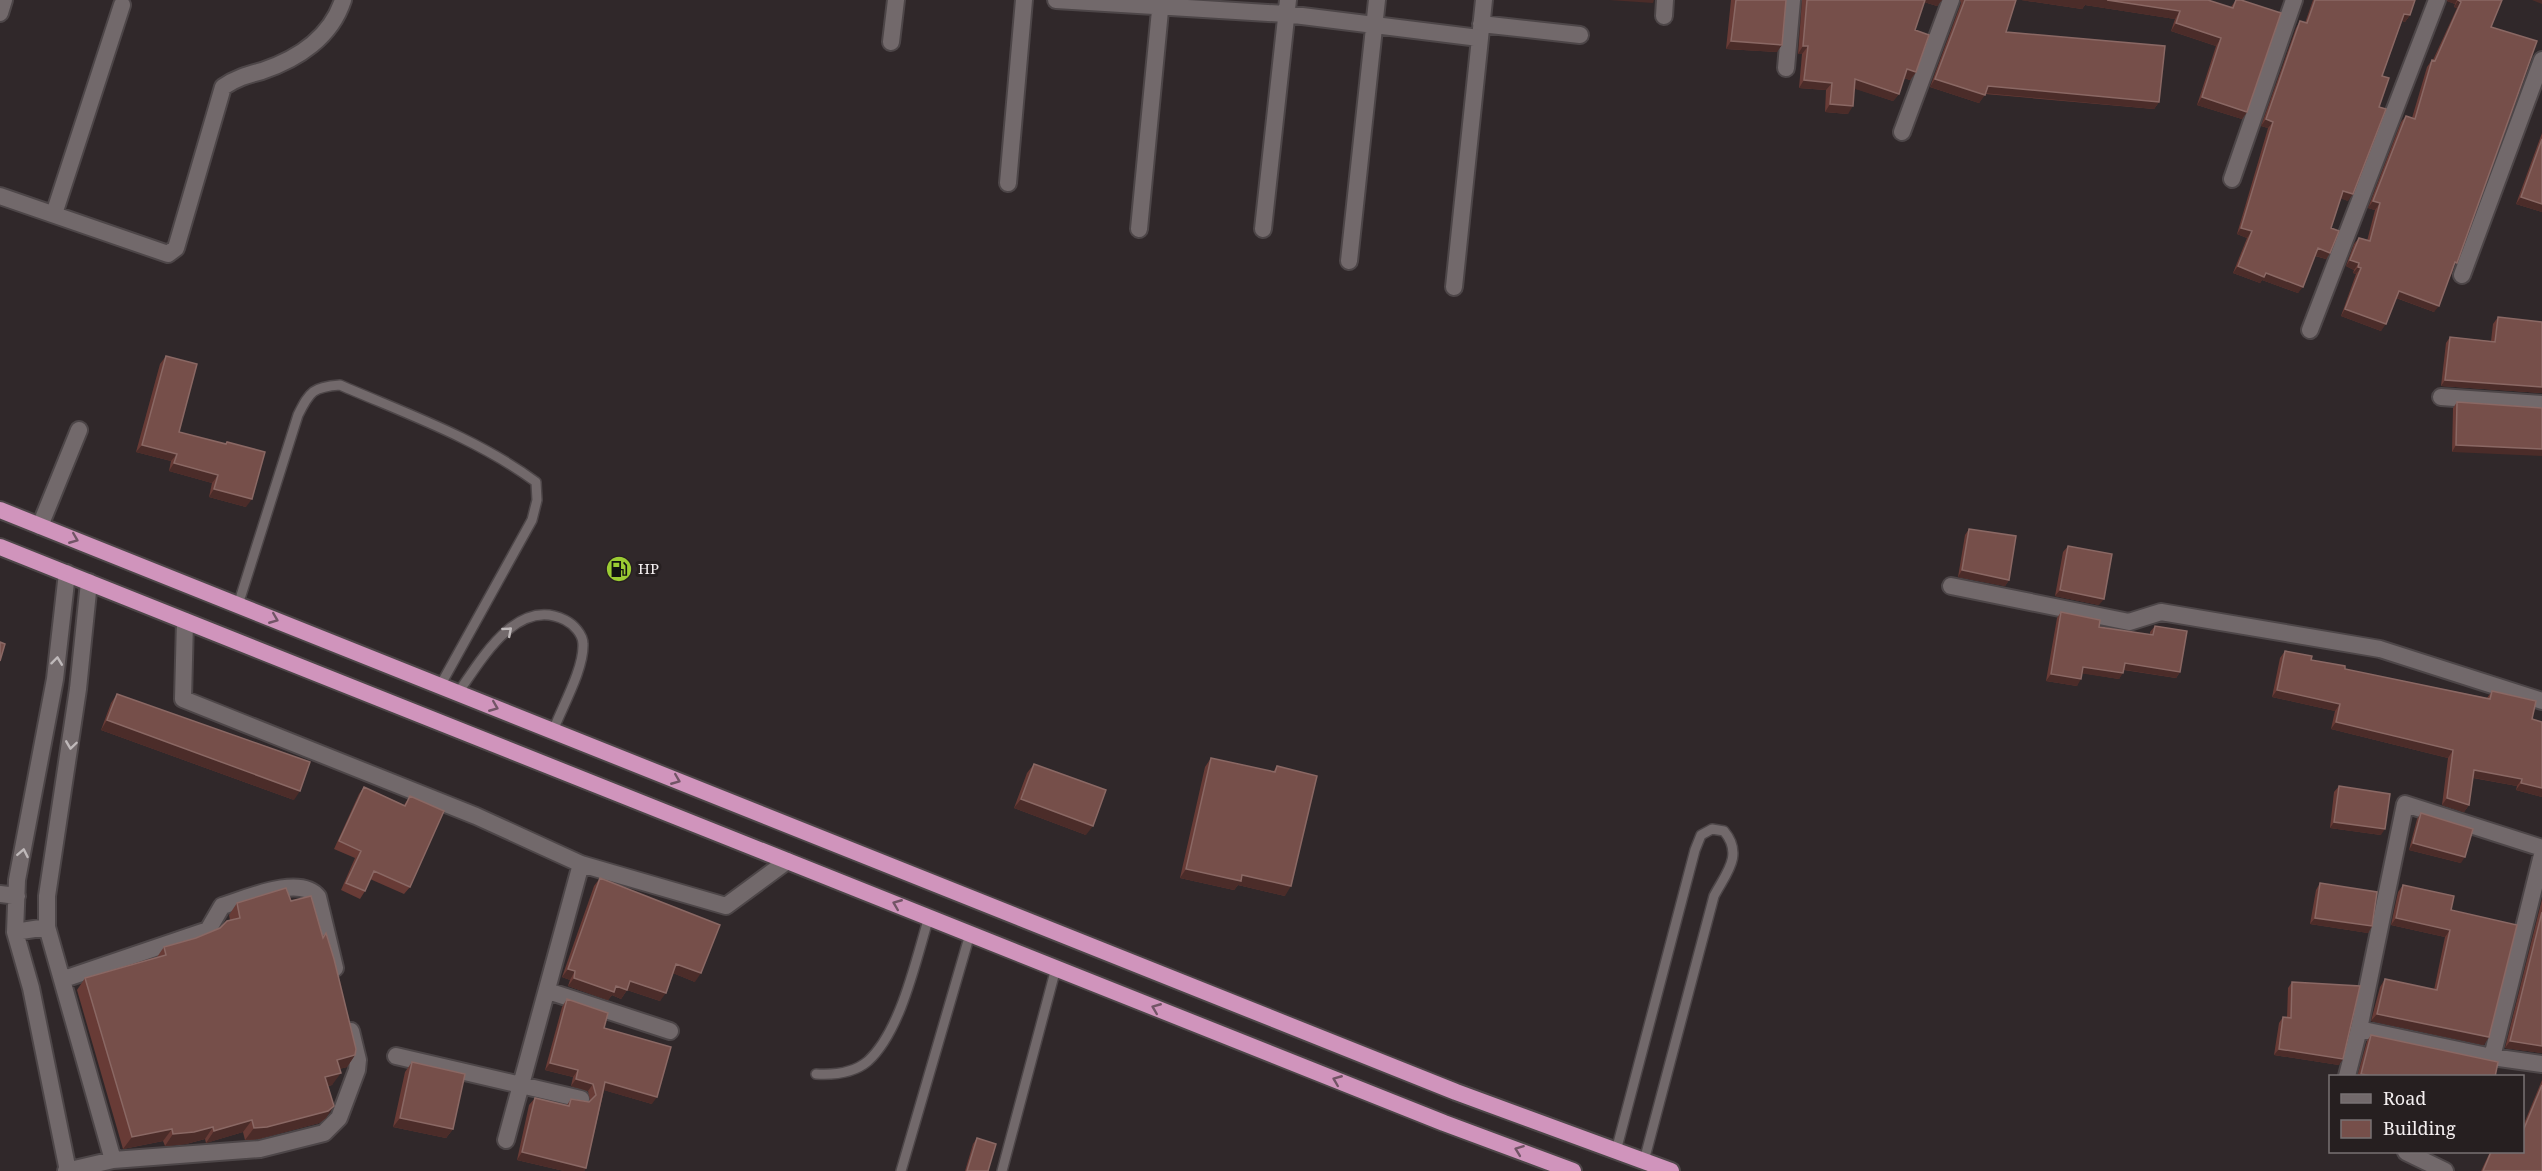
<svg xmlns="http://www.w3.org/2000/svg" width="2542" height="1171" viewBox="0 0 2542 1171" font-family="'Noto Serif',serif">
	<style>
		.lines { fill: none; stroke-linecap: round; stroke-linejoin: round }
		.service-casing { stroke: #4d4648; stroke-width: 12 }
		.minor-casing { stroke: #4d4648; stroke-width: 20 }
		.trunk-casing { stroke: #4d4648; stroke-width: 20 }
		.service { stroke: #72696b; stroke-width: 9 }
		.minor { stroke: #72696b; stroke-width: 16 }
		.trunk { stroke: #d094bc; stroke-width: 16 }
		.wall { fill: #683b36 }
		.shaded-wall { fill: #4b2c29 }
		.building { fill: #764f4a; stroke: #8a6864; stroke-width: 1.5 }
		.oneway { stroke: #725466 }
		.oneway2 { stroke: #bfb9ba }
		.labels { text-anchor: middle; stroke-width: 6; stroke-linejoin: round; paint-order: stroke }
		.poi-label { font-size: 15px; fill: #f3eeef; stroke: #261f20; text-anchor: start }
	</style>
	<rect width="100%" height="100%" fill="#30282a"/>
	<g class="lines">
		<!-- service casing -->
		<g class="service-casing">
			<path id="service" d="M238,605L298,415C310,391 313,387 340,385C407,414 478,439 536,482L537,500L532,520L440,686
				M458,693C481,660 517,596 565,620C573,624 583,634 583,644C584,669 562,707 553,731
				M816,1074C833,1075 854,1073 868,1061C901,1031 916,959 929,917
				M1616,1151L1695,850L1701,835L1712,829L1724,831C1744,855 1726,873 1714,896L1644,1161
				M901,1171L970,934
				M1002,1171L1056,968"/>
		</g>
		<!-- minor casing -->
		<g class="minor-casing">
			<path id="minor" d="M1056,0L1286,14L1479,38
				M0,13L4,0
				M1664,16L1665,0
				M1481,24L1580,35
				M891,42L896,0
				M1786,68L1792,0
				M1902,132L1951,0
				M2232,179L2294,0
				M1008,183L1024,0
				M0,196L168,254L176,248L223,87C236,78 247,75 262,71C298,59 331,37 343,0
				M54,214L122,5
				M1139,229L1161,0
				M1263,229L1288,0
				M1349,261L1377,0
				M2462,275L2542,60
				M1454,287L1484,0
				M2310,330L2437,0
				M2441,397L2542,404
				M40,526L79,430
				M67,573L55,679L17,880L15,932L31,988L68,1171
				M89,582L78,689L47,896V927L113,1160
				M1951,586L2129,622L2161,612L2380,649L2542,701
				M185,621L183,699L476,816L581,864L726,906L787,861
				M0,894L17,896
				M15,932L47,927
				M64,979L208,930L222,906C245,899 300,874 318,897L335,968
				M548,991L670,1031
				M2359,1029L2492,1057L2542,1064
				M396,1056L581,1099
				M2492,1057L2542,855
				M2347,1076L2359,1029L2405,804L2542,848
				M506,1140L581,864
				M2406,1152L2445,1171
				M66,1171L113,1160L260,1149L324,1133L339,1118L357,1070L358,1060L351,1031"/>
		</g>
		<!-- trunk casing -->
		<g class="trunk-casing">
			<path id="trunk" d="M0,510L1456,1092L1671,1171
				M0,547L1444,1123L1573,1171"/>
		</g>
		<!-- service -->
		<use href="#service" class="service"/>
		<!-- minor -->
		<use href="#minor" class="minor"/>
		<!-- trunk -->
		<use href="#trunk" class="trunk"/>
	</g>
	<!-- wall -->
	<path class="wall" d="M1731,0H1786L1777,52L1726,49Z
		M1802,0H1942L1937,6L1924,2L1915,30L1916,72L1910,80L1904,78L1899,94L1893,101L1854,88L1848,114L1825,112L1826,90L1799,88L1802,54H1798Z
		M1960,0H2016L2006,32L2159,102L2154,109L1985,94L1979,103L1930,87L1961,3Z
		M2021,0L2231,7L2236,0H2241L2247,112L2242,119L2197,105L2216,46L2171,31L2175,19L2085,5L2082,9Z
		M2313,0H2415L2410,15L2405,22L2402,21L2382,76L2348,201L2341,198L2331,228L2330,253L2326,259L2315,256L2298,293L2262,280L2260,283L2233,273L2247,238L2237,234L2268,128L2261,126L2296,28L2300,21L2305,23Z
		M2447,0H2502L2491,27L2453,270L2434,312L2396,298L2381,331L2341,316L2356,274L2353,273L2354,270L2346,266L2354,244L2359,238L2367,241L2375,210L2368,208L2401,122L2406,116L2412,118L2427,67L2432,60H2433L2457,8L2454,7L2455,4L2447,1Z
		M2542,133V212L2516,204Z
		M2498,317L2542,322V393L2441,386L2446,343L2450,337L2491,341L2493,324Z
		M166,356L179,432L225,444L227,442L246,507L209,497L212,483L169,471L171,461L136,452L160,364Z
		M2457,402L2542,408L2452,452L2453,408Z
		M1969,529L2009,580L2005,586L1958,577L1965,535Z
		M2068,546L2099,605L2055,596L2063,552Z
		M2061,612L2099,627L2150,635V632L2155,626L2180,672L2176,678L2124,670L2119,679L2082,673L2077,686L2046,681L2057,618Z
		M2285,651L2311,660L2345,669L2487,698L2492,691L2532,719L2542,797L2516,790L2517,786L2473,778L2469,805L2464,812L2442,805L2448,758L2331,729L2335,711L2272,697L2280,658Z
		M117,694L294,800L101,730L111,703Z
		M1211,758L1273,772L1277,766L1285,896L1238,885L1234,890L1180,878L1205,767Z
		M1034,764L1086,835L1014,808L1027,773Z
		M2339,786L2381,835L2330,828L2334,792Z
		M364,787L404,805L410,796V887L404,894L370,879L365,891L360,899L341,890L355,858L334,849L359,794Z
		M2421,813L2461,863L2409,850L2417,819Z
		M600,878L695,982L673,973L660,1001L627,990L621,999L612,995L608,1000L568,986L570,980L562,977L594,886Z
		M2320,883L2372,926L2368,933L2310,924L2316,890Z
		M2403,885L2451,910L2484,1045L2371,1021L2380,987L2385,979L2434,990L2445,937L2391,925L2398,892Z
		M2542,899V1053L2505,1048Z
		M291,901L323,936L326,933L355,1055L347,1067L339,1069L332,1085L328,1086L326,1118L319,1123L258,1139L245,1140L243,1132L209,1142L206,1143L205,1139L186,1144L165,1146L163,1141L123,1149L77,990L85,978L157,957L164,947L196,938L220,928L230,920L229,915L237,903Z
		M2292,982L2339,1065L2274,1055L2279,1023L2283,1017L2287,1018L2288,988Z
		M567,999L604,1028L652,1104L604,1090L586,1168L584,1171H564L517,1160L529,1105L535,1098L567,1105L571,1099L589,1102L590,1100L588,1091L571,1086L573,1077L545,1070L562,1007Z
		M2371,1035L2495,1077H2357L2367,1041Z
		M412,1062L453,1129L446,1138L393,1127L405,1072Z
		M2542,1080V1171H2481L2490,1152H2523V1126Z
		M977,1138L988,1171H965L973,1144Z"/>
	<!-- shaded-wall -->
	<path class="shaded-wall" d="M1609,0H1654L1653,3Z
		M1922,0H1942L1937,6L1921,1Z
		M2021,0H2107L2180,11L2175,19L2085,5L2082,9Z
		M2448,0H2457L2455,4L2447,1Z
		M2458,0L2461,2L2457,8L2454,7Z
		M2532,0H2542V4Z
		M2404,14L2410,15L2405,22L2400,20Z
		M2176,23L2221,38L2216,46L2171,31Z
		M1731,41L1782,45L1777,52L1726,49Z
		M1803,46H1808L1802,54H1798Z
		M1907,69L1916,72L1910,80L1901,77Z
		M1855,79L1899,94L1893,101L1849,87Z
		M1935,79L1985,95L1979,103L1930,87Z
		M1804,80L1832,83L1826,90L1799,88Z
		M1988,86L2159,102L2154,109L1983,93Z
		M2202,97L2247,112L2242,119L2197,105Z
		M1830,104L1853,106L1848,114L1825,112Z
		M2266,119L2273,122L2268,128L2261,126Z
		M2343,191L2353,194L2348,201L2339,198Z
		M2521,197L2542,204V212L2516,204Z
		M2373,201L2380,203L2375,210L2368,208Z
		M2241,228L2252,231L2247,238L2237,234Z
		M2318,248L2330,253L2326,259L2313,255Z
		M2350,260L2359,263L2354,270L2346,266Z
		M2238,266L2266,273L2303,287L2298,293L2262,280L2260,283L2233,273Z
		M2358,267L2361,268L2356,274L2353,273Z
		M2399,291L2439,306L2434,312L2394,297Z
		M2345,309L2386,324L2381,331L2341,316Z
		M2445,380L2542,387V393L2441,386Z
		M142,445L177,454L171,461L136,452Z
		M2456,445L2542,449V456L2452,452Z
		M174,463L218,475L212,483L169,471Z
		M214,489L252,499L246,507L209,497Z
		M1962,570L2009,580L2005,586L1958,577Z
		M2060,590L2104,599L2099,605L2055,596Z
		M2125,663L2180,672L2176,678L2120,669Z
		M2083,667L2123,673L2119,679L2079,673Z
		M2051,674L2081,679L2077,686L2046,681Z
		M2277,690L2340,704L2335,711L2272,697Z
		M107,720L300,791L294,800L101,730Z
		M2336,722L2453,750L2448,758L2331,729Z
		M2474,770L2522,779L2517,786L2469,777Z
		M2521,783L2542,788V797L2516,790Z
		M2447,798L2469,805L2464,812L2442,805Z
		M1021,799L1093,826L1086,835L1014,808Z
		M2334,822L2385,829L2381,835L2330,828Z
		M2413,843L2465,857L2461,863L2409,850Z
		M1186,869L1242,875L1291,886L1285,896L1238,885L1234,890L1180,878Z
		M2315,918L2372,926L2368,933L2310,924Z
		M2396,918L2450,930L2445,937L2391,925Z
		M676,964L701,973L695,982L670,972Z
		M568,969L575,971L570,980L562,977Z
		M574,978L616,986L630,981L666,993L660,1001L627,990L621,999L612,995L608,1000L568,986Z
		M2377,1014L2489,1037L2484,1045L2371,1021Z
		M2510,1041L2542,1046V1053L2505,1048Z
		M2279,1049L2343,1059L2339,1065L2274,1055Z
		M355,1055L347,1067L328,1072L337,1060Z
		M550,1063L578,1070L573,1077L545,1070Z
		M341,1073L332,1085L317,1089L325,1077Z
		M2361,1074L2377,1077H2359Z
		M576,1079L593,1084L588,1091L571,1086Z
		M605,1082L657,1097L652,1104L600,1089Z
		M334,1106L326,1118L319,1123L258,1139L245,1140L254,1128Z
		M400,1118L453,1129L446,1138L393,1127Z
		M252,1120L243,1132L206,1143L214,1131Z
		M213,1127L205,1139L186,1144L165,1146L173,1134Z
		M172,1129L163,1141L123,1149L132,1137Z
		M522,1152L586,1168L584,1171H564L517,1160Z"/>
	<!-- building -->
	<path class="building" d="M1736,0H1786L1782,45L1731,41Z
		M1807,0H1925L1915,30L1929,35L1916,72L1907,69L1899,94L1855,79L1853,106L1830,104L1832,83L1804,80L1808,46H1803Z
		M1965,0H2016L2006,32L2165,46L2159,102L1988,86L1985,95L1935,79Z
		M2107,0H2208L2233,8L2236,0H2241L2281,13L2247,112L2202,97L2221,38L2176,23L2180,11Z
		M2315,0H2415L2410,15L2404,14L2382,76L2389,78L2379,107L2386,109L2353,194L2343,191L2331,228L2339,231L2330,253L2318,248L2303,287L2266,273L2264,277L2238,266L2252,231L2241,228L2273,122L2266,119L2300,21L2307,23Z
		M2458,0H2502L2491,27L2537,41L2457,263L2455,262L2439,306L2399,291L2386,324L2345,309L2361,268L2358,267L2359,263L2350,260L2359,238L2370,241L2380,203L2373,201L2406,116L2415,119L2432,60L2435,61L2461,2Z
		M2542,139V204L2521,197Z
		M2498,317L2542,322V387L2445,380L2450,337L2495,342Z
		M166,356L197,364L179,432L226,444L227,442L265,452L252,499L214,489L218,475L174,463L177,454L142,445Z
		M2457,402L2542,408V449L2456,445Z
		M1969,529L2016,536L2009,580L1962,570Z
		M2068,546L2112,554L2104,599L2060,590Z
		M2061,612L2100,620L2099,627L2153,635L2155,626L2187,631L2180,672L2125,663L2123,673L2083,667L2081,679L2051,674Z
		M0,642L5,644L0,661Z
		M2285,651L2312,656L2311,660L2345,666V669L2490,699L2492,691L2536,701L2532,719L2542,722V788L2521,783L2522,779L2474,770L2469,805L2447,798L2453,750L2336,722L2340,704L2277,690Z
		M117,694L310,762L300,791L107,720Z
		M1211,758L1275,772L1277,766L1317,776L1291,886L1242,875L1241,881L1186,869Z
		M1034,764L1106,790L1093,826L1021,799Z
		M2339,786L2390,794L2385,829L2334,822Z
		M364,787L405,806L410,796L444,811L410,887L374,871L365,891L346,883L361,851L339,841Z
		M2421,813L2473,829L2465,857L2413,843Z
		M600,878L720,925L701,973L676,964L666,993L630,981L627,990L616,986L614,992L574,978L575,971L568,969Z
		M2320,883L2377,892L2372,926L2315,918Z
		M2403,885L2454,896L2451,910L2517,925L2489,1037L2377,1014L2385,979L2437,990L2450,930L2396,918Z
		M286,888L291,901L311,896L323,938L326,933L334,959L356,1049L355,1055L337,1060L341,1073L325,1077L334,1106L328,1111L267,1127L254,1128L252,1120L217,1130L214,1131L213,1127L194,1132L173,1134L172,1129L132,1137L85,978L166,955L164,947L196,938L220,928L227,921L240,918L237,903Z
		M2542,912V1046L2510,1041Z
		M2292,982L2360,986L2343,1059L2279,1049L2283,1017L2291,1018Z
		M567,999L608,1013L604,1028L671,1047L657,1097L605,1082L586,1168L522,1152L535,1098L569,1106L571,1099L589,1102L596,1095L593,1084L576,1079L578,1070L550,1063Z
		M2371,1035L2498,1062L2495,1077H2377L2361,1074Z
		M412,1062L465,1074L453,1129L400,1118Z
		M2542,1085V1171H2483L2491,1152H2523V1131Z
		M977,1138L996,1144L988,1171H967Z"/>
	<!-- one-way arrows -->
	<defs><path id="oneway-chevron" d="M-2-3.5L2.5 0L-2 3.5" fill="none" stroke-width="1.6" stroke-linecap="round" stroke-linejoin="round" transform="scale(1.5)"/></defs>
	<g class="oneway">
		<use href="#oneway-chevron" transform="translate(74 539) rotate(22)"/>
		<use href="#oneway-chevron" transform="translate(274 619) rotate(22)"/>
		<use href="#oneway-chevron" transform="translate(494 707) rotate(22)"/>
		<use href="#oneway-chevron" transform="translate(676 780) rotate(22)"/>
		<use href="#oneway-chevron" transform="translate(897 904) rotate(-158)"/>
		<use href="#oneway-chevron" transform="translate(1156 1008) rotate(-158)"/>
		<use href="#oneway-chevron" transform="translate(1337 1080) rotate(-158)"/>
		<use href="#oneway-chevron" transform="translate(1519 1150) rotate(-159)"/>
	</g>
	<g class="oneway2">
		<use href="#oneway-chevron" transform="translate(508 631) rotate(-41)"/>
		<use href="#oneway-chevron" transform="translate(57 661) rotate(-83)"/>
		<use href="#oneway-chevron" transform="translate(71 745) rotate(98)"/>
		<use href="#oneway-chevron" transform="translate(23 853) rotate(-79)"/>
	</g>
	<!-- icons -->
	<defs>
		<g id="fuel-disc" transform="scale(1.35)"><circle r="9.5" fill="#9bcb33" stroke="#261f20"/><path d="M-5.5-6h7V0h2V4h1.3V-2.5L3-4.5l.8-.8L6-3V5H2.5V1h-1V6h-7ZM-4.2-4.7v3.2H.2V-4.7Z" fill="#111"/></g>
	</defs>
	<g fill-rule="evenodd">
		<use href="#fuel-disc" x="619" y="569"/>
	</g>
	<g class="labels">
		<!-- poi labels -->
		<g class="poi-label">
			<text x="638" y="574">HP</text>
		</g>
	</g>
	<!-- legend -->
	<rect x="2329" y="1075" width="195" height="78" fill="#261f20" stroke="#787273" stroke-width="1.5"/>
	<rect x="2341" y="1094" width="30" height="9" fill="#72696b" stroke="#787273" stroke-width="1.5"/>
	<text x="2383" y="1105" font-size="18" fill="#f3eeef">Road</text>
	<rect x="2341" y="1120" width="30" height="18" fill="#764f4a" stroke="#787273" stroke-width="1.5"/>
	<text x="2383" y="1135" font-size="18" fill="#f3eeef">Building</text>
</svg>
